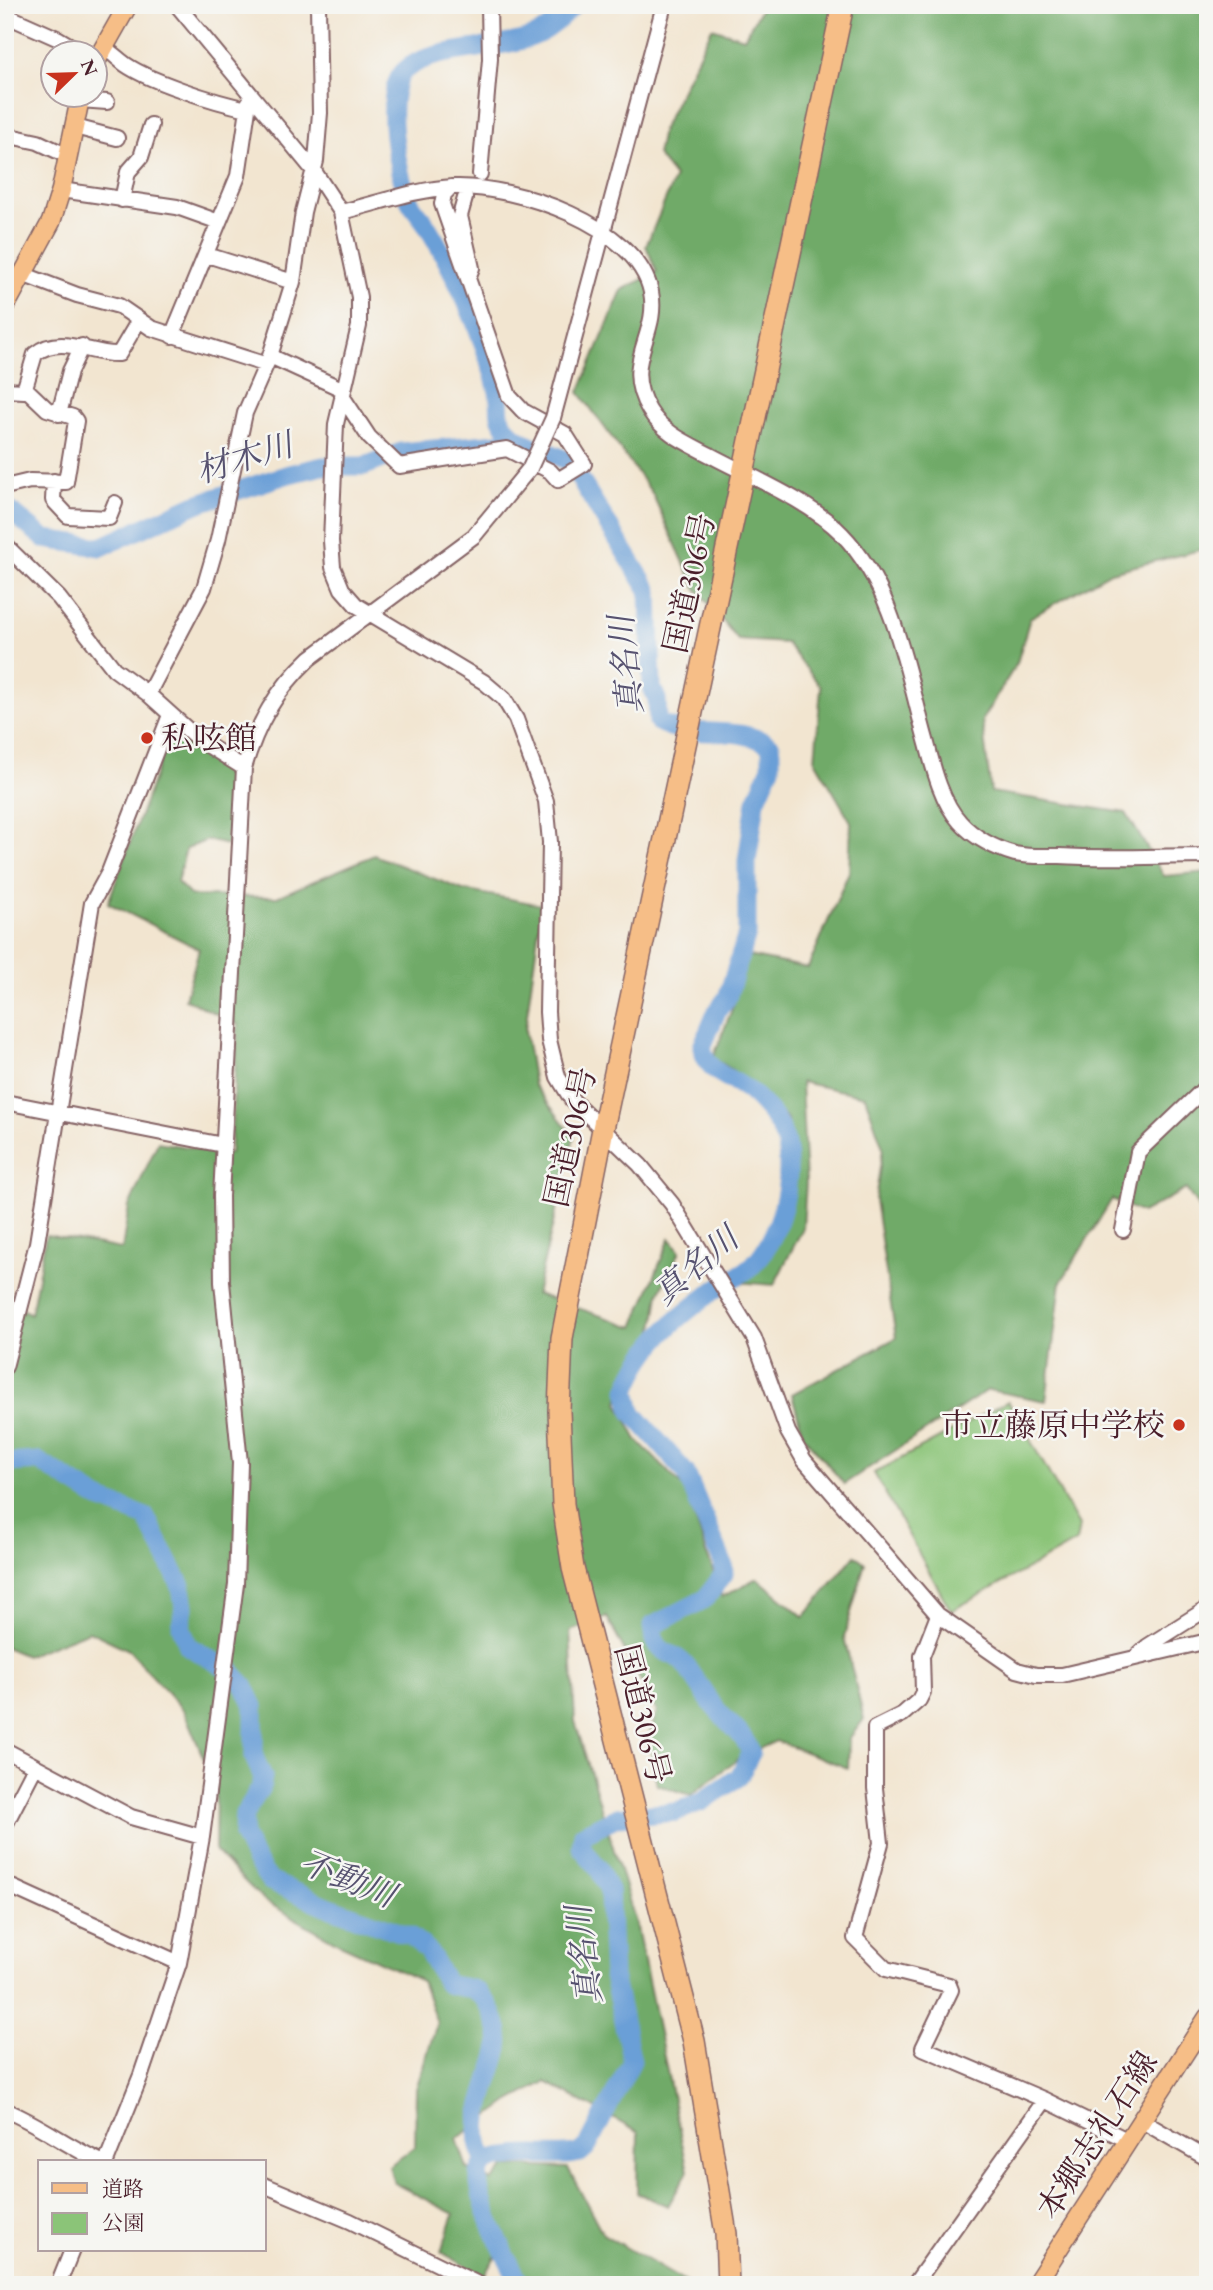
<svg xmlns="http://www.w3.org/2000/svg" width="1213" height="2290" viewBox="0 0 1213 2290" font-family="'EB Garamond','Noto Serif JP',serif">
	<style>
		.green { fill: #8bc478; stroke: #6a7252; stroke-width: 2 }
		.forest { fill: #70aa68; stroke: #5d644a; stroke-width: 2 }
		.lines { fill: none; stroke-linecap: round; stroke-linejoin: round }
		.river { stroke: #6a9fd7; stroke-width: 19 }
		.minor-casing { stroke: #856465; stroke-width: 18 }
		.major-casing { stroke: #856465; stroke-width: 21 }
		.highway-casing { stroke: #856465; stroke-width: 24 }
		.minor { stroke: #fff; stroke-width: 14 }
		.major { stroke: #f6be87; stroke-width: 18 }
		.highway { stroke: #f6be87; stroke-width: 21 }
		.minor-bridge-casing { stroke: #856465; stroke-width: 18; stroke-linecap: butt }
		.minor-bridge { stroke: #fff; stroke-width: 14 }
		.poi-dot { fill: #c8321e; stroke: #f6f6f2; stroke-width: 2.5 }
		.labels { text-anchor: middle; stroke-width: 5; stroke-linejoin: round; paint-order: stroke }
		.street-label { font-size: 32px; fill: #4a1f2b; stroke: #f6f6f2 }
		.poi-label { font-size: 32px; fill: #4a1f2b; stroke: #f6f6f2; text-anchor: start }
		.water-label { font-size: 33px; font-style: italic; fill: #575270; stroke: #f6f6f2 }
	</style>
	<rect width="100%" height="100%" fill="#f6f6f2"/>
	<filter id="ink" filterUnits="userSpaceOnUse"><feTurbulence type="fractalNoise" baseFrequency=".0143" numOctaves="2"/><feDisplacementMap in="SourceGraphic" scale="14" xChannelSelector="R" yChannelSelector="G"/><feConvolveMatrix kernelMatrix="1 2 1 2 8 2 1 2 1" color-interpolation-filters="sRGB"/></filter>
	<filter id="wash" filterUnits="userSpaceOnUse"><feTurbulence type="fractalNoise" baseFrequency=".00686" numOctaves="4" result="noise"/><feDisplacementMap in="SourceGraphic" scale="28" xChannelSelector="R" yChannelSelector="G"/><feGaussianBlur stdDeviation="1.57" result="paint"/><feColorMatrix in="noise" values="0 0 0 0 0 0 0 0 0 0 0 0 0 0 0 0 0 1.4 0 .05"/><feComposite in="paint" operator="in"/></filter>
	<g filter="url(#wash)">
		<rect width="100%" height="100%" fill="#f2e5d0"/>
		<!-- green -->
		<path class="green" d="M1008,1401L1079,1526L1076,1542L951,1611L874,1473Z"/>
		<!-- forest -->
		<path class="forest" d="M763,5H1208V548L1111,572L1030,618L1017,663L982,720L991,792L1126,813L1164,876L1208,872V1221L1186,1189L1142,1213L1112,1199L1061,1282L1046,1401L988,1390L844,1484L803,1435L792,1394L896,1338L875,1200L883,1148L865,1096L801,1082L806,1182L803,1228L774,1285L735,1282C794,1239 795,1187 787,1119L731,1069L713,1058L732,1009L748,956L808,968L849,872L851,822L815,760L821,687L786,643L738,640L695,587L652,493L579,392L622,290L657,272L646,246L675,177L657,155L662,130L712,28L744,38Z
			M171,731L233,774L227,845L207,840L186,849L177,882L191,896L277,897L374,855L463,890L542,905L525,1030L534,1085L574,1137L536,1294L634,1327L670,1238L680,1251L659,1294L653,1336L625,1375L618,1403L637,1440L685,1489L722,1597L757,1578L804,1617L855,1555L865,1563L844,1637L864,1719L849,1739L848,1768L776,1741L739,1758L691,1795L657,1785L648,1738L657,1712L607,1617L570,1631L575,1721L636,1923L688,2171L668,2206L637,2193L638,2132L546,2082L510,2101L457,2139L467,2168L492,2181L506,2166L568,2168L603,2234L690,2285H536L495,2257L484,2276L441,2252L454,2214L394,2183L389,2166L415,2147L416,2089L437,2023L422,1981L338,1943L263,1900L215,1851L216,1788L184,1711L129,1650L89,1631L26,1656L5,1647V1300L31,1314L46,1235L122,1249L129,1206L158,1142L230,1154L238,1024L185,999L199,949L108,903Z"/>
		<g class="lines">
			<!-- river -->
			<path class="river" d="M5,507L45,539L101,547L196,504L289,474L323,466H365L401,452L518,441
				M5,1463L38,1461L99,1499L146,1517L181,1586L184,1607L181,1626L188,1646L231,1671L244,1685L254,1706V1757L263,1777L261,1787L244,1815L243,1835L255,1860L270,1881L326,1906L410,1936L427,1949L447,1984C456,1987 466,1987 474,1990C490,1998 502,2031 499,2047C492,2082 464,2129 487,2162
				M521,2285C510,2264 469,2189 481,2168C486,2158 505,2157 515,2156C537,2153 559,2158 580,2153L588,2146L632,2061L613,1976L609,1890L598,1867L581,1847L583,1834L617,1817L676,1812L701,1802L739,1777L751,1753C745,1735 729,1724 717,1710C705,1696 697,1679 685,1665C671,1647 656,1660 652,1626L705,1599L724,1574L723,1563L686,1473L632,1412L627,1390C645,1342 681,1314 722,1285C731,1278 746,1273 753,1265C781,1235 793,1184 786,1144C782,1125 765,1105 750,1092C730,1075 708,1076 702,1047L717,1011L727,998L747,934V861L756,801L771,767V746C735,722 693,741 658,722L657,699L652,688L649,591L570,463C548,448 519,448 503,423C497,414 501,403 498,392C493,370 485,348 477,327C463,293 446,257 427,226C422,217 413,209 409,200C397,175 382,92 404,71C430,46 497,51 532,37C549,31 561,18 574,5"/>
		</g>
	</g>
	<g filter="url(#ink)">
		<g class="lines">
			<!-- minor casing -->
			<g class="minor-casing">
				<path id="minor" d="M177,5L314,171L341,212L359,297V326L336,424L331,541L333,567L342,589L356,605L484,682L504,699L516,719L546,801L550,842L547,1012L549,1040L558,1077L572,1100L640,1165L672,1204L754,1338L788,1432L804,1460L938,1615L1017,1670L1036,1675H1062L1208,1641
					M5,15L59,39L81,52
					M104,48C111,52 115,56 121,61C143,80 218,103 248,109
					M80,100L107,102
					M75,127L117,138
					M5,135L38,142L68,156
					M480,174L490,59L489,5
					M61,190L177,207L219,222L172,336
					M465,198L460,216L472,268L468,278
					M122,200L128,172L141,157L151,125
					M341,212C378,203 417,189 454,187C515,185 637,225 651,292C660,336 620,361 649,410C663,433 687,443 710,455C751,477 810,501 842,534C895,589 906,669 926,740C933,767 941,801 960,822C973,837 996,849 1015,854C1029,857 1046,856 1060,856C1109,859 1159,856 1208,856
					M219,222L238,176L249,102
					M207,255L293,282
					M22,274L77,295L119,306L151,328L264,364
					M270,356L293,282L303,212L316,161L320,113L318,5
					M5,390L24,391L35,354C62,333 91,356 119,354L139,320
					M342,396L369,437L399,466L507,449L550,471L558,480L584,464L565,434L523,411L509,396L442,204L444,194L451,187
					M59,414L70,371L82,346
					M553,418L664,5
					M54,481L53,500L68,516L109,518L115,503
					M5,487L30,481L66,482L76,421L73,417L47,409L25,388
					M5,545L59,598L114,669L148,694L198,739L244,768
					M148,694L204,588L218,540L245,413L270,356L344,390
					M5,1102L223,1145
					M1123,1230L1138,1152L1208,1085
					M5,1367L37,1243L92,903L109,872L170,715
					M938,1615L922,1656L923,1692L919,1700L903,1714L875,1728V1788L881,1843L855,1938L886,1969L949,1985L951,1990L923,2048L1045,2100L1129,2141
					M1137,1656L1148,1646L1208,1608
					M5,1750L131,1817L202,1837
					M5,1825L35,1767
					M5,1884L179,1963
					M5,2110C40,2124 68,2147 102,2162
					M1142,2121L1208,2159
					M106,2162L141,2075L179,1963L202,1837L236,1584L240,1463L222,1282L221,1196L244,768C257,724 276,690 310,658L474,536L530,468
					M264,2185L350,2221L480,2285
					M58,2285L72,2250
					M914,2285L1045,2100"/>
			</g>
			<!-- major casing -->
			<g class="major-casing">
				<path id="major" d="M94,65L128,5
					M5,307L51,222L61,190L81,94
					M1035,2285L1208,2017"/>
			</g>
			<!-- highway casing -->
			<g class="highway-casing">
				<path id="highway" d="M728,2285L726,2234L694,2041L573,1568L563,1504L559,1411L562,1338L603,1129L843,5"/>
			</g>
			<!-- minor -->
			<use href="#minor" class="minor"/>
			<!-- major -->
			<use href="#major" class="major"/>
			<!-- highway -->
			<use href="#highway" class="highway"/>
			<!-- minor-bridge casing -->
			<g class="minor-bridge-casing">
				<path id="minor-bridge" d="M530,468L553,418"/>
			</g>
			<!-- minor-bridge -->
			<use href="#minor-bridge" class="minor-bridge"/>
		</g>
	</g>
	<!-- markers -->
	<g class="poi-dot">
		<circle cx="147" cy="738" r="7"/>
		<circle cx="1179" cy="1425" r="7"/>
	</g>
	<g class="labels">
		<!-- street labels -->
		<g class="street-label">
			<text transform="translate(689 583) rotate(-78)" y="11">国道306号</text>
			<text transform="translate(570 1137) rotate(-78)" y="11">国道306号</text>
			<text transform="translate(643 1714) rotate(76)" y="11">国道306号</text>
			<text transform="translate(1097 2135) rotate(-57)" y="11">本郷志礼石線</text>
		</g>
		<!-- poi labels -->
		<g class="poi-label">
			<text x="161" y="749">私呟館</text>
			<text x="1165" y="1436" text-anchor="end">市立藤原中学校</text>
		</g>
		<!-- water labels -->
		<g class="water-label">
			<text transform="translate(244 457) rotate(-17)" y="12">材木川</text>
			<text transform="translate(625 665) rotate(-96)" y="12">真名川</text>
			<text transform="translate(695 1265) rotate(-40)" y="12">真名川</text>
			<text transform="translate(348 1878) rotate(22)" y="12">不動川</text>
			<text transform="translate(583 1955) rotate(-97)" y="12">真名川</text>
		</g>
	</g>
	<!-- margin -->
	<rect width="1213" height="2290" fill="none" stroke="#f6f6f2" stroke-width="28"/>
	<!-- legend -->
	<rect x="38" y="2160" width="228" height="91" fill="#f6f6f2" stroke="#b1a0a2" stroke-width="2"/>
	<rect x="52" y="2183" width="35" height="10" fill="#f6be87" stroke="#b1a0a2" stroke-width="2"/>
	<text x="102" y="2196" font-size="21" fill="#4a1f2b">道路</text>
	<rect x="52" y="2213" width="35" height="21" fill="#8bc478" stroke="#b1a0a2" stroke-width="2"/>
	<text x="102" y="2230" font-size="21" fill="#4a1f2b">公園</text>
	<!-- north arrow -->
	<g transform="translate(74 74) rotate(67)"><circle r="33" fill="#f6f6f2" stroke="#b1a0a2" stroke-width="2"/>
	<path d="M0-5L12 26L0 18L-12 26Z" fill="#c8321e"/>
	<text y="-10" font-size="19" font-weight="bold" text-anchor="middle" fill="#4a1f2b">N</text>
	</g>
</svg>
